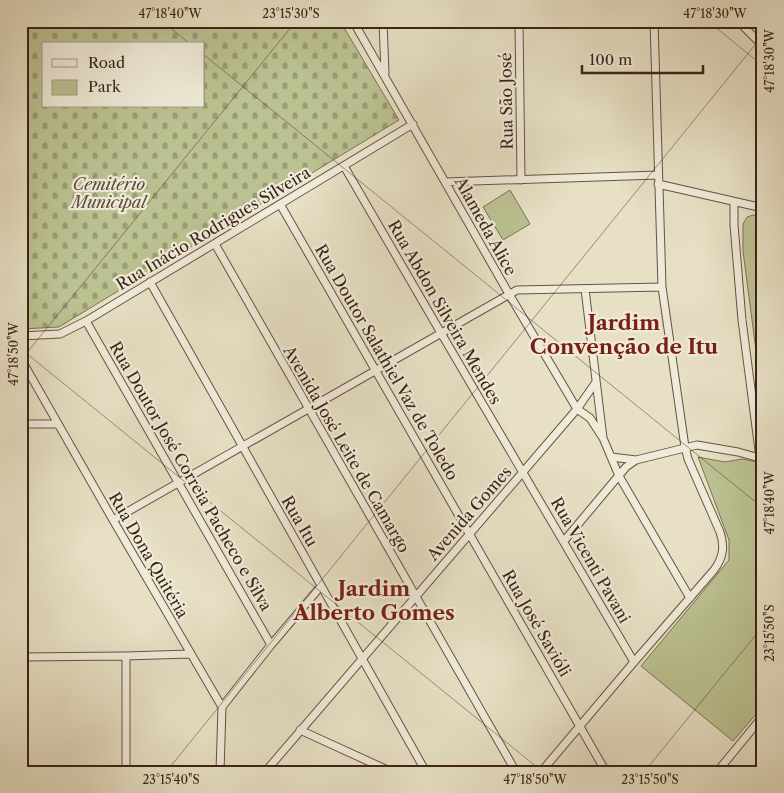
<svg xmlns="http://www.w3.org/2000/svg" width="784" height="793" viewBox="0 0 784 793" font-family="'Libre Caslon Text',serif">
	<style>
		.green { fill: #bbc191; stroke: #7c7254 }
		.cemetery { fill: url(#cemetery-stones); stroke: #7c7254; fill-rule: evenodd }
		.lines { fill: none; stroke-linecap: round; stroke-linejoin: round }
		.minor-casing { stroke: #675242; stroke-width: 9 }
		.minor { stroke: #efebd9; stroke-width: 7 }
		.ticks { fill: none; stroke: #3c2317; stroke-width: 1; stroke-opacity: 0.45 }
		.labels { text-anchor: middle; stroke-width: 4.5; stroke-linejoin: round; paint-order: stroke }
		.street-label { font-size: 16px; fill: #3c2317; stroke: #efebd9 }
		.park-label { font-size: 16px; font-style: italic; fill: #5c4a36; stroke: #efebd9 }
		.district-label { font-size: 21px; font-weight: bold; fill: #7a1f14; stroke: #efebd9 }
		.neatline { fill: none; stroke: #3c2317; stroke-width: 2 }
		.ticks-label { font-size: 12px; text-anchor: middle; fill: #3c2317 }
	</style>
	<defs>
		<pattern id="cemetery-stones" width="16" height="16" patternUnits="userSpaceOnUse" patternTransform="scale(1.25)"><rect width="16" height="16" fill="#bbc191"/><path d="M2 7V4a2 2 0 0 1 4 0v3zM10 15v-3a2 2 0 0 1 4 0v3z" fill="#999c75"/></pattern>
	</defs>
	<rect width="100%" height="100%" fill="#e7e0c5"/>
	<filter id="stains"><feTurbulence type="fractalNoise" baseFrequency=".004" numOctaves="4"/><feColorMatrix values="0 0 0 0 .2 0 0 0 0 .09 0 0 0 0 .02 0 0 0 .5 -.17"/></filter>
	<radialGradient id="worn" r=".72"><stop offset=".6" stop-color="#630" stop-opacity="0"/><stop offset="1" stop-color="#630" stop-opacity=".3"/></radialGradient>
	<!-- green -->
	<path class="green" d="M510,190L530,224L503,240L483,207Z
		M753,215L763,217V404L743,251V224L747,217Z
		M698,457L725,462L742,459L763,463V706L733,741L641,666L729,560V540Z"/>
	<!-- cemetery -->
	<path class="cemetery" d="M21,21H340L399,120L59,327L21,329ZM44,44H204V106H44Z"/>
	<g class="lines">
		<!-- minor casing -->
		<g class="minor-casing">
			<path id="minor" d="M353,21L509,294L577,409L590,418L603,438
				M383,21L385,73
				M519,21L521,180
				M738,21L763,46
				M344,166L441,333L634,662
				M445,182L658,175
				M658,184L763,208
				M734,203V225L742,320L760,458
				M280,204L606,772
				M215,244L516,772
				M150,282L426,772
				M585,289L603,438L619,476L690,598
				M86,321L271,645
				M21,336L60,334L86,321L413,124
				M21,359L113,520L222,707L220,772
				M21,424H58
				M611,457L636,460
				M113,520L517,290L662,287
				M564,541L626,467L636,460L697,445L738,452L763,459
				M126,656V772
				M21,657L126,656L190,654
				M222,707L271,645L321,586
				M300,730L392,772
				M265,772L577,409L596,382
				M541,772L634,662L714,570C723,558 725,547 720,532L688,459L685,447L662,287L654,21
				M717,772L763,716"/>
		</g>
		<!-- minor -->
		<use href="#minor" class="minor"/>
	</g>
	<!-- ticks -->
	<path class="ticks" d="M162,21L190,44M708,21L763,66M204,55L763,508M21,349L543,772M21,360L296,21M166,772L763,35M644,772L763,626"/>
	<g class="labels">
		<!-- street labels -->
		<g class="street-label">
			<text transform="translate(506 101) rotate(-91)" y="6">Rua São José</text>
			<text transform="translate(486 226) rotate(61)" y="6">Alameda Alice</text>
			<text transform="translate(213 228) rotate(-31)" y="6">Rua Inácio Rodrigues Silveira</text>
			<text transform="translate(445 312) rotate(60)" y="6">Rua Abdon Silveira Mendes</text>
			<text transform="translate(387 362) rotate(60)" y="6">Rua Doutor Salathiel Vaz de Toledo</text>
			<text transform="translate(347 449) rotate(60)" y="6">Avenida José Leite de Camargo</text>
			<text transform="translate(191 476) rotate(60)" y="6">Rua Doutor José Correia Pacheco e Silva</text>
			<text transform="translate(469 513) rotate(-49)" y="6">Avenida Gomes</text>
			<text transform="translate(300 521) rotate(60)" y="6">Rua Itu</text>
			<text transform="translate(149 555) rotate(60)" y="6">Rua Dona Quitéria</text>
			<text transform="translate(591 560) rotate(60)" y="6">Rua Vicenti Pavani</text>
			<text transform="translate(537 623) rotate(60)" y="6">Rua José Savióli</text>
		</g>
		<!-- park labels -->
		<g class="park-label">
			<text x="109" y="190">Cemitério<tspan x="109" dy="18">Municipal</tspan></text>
		</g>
		<!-- district labels -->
		<g class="district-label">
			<text x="624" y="330">Jardim<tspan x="624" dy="24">Convenção de Itu</tspan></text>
			<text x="374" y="596">Jardim<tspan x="374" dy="24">Alberto Gomes</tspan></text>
		</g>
	</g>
	<!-- margin -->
	<rect width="784" height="793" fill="none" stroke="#e7e0c5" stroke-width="55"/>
	<!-- legend -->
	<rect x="42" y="42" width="162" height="65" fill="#efebd9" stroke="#a79b8b"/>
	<rect x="52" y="59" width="25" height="8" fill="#efebd9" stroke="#a79b8b"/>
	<text x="88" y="68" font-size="15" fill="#3c2317">Road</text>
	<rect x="52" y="80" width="25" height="15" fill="#bbc191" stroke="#a79b8b"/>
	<text x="88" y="92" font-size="15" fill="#3c2317">Park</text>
	<!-- scale -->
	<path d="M582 65v8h121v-8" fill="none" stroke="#3c2317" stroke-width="2.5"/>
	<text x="589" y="65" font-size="15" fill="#3c2317" stroke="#efebd9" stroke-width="4" paint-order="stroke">100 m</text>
	<rect x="28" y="28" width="728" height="738" class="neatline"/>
	<g class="ticks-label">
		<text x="170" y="18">47°18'40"W</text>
		<text x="291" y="18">23°15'30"S</text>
		<text x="715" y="18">47°18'30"W</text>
		<text transform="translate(770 61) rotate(-90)" y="4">47°18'30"W</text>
		<text transform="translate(14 354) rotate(-90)" y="4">47°18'50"W</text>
		<text transform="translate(770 503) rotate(-90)" y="4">47°18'40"W</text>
		<text transform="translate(770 633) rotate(-90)" y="4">23°15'50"S</text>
		<text x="171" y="784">23°15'40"S</text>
		<text x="535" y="784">47°18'50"W</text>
		<text x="650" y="784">23°15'50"S</text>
	</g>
	<rect width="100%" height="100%" filter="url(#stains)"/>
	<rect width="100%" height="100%" fill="url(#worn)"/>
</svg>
